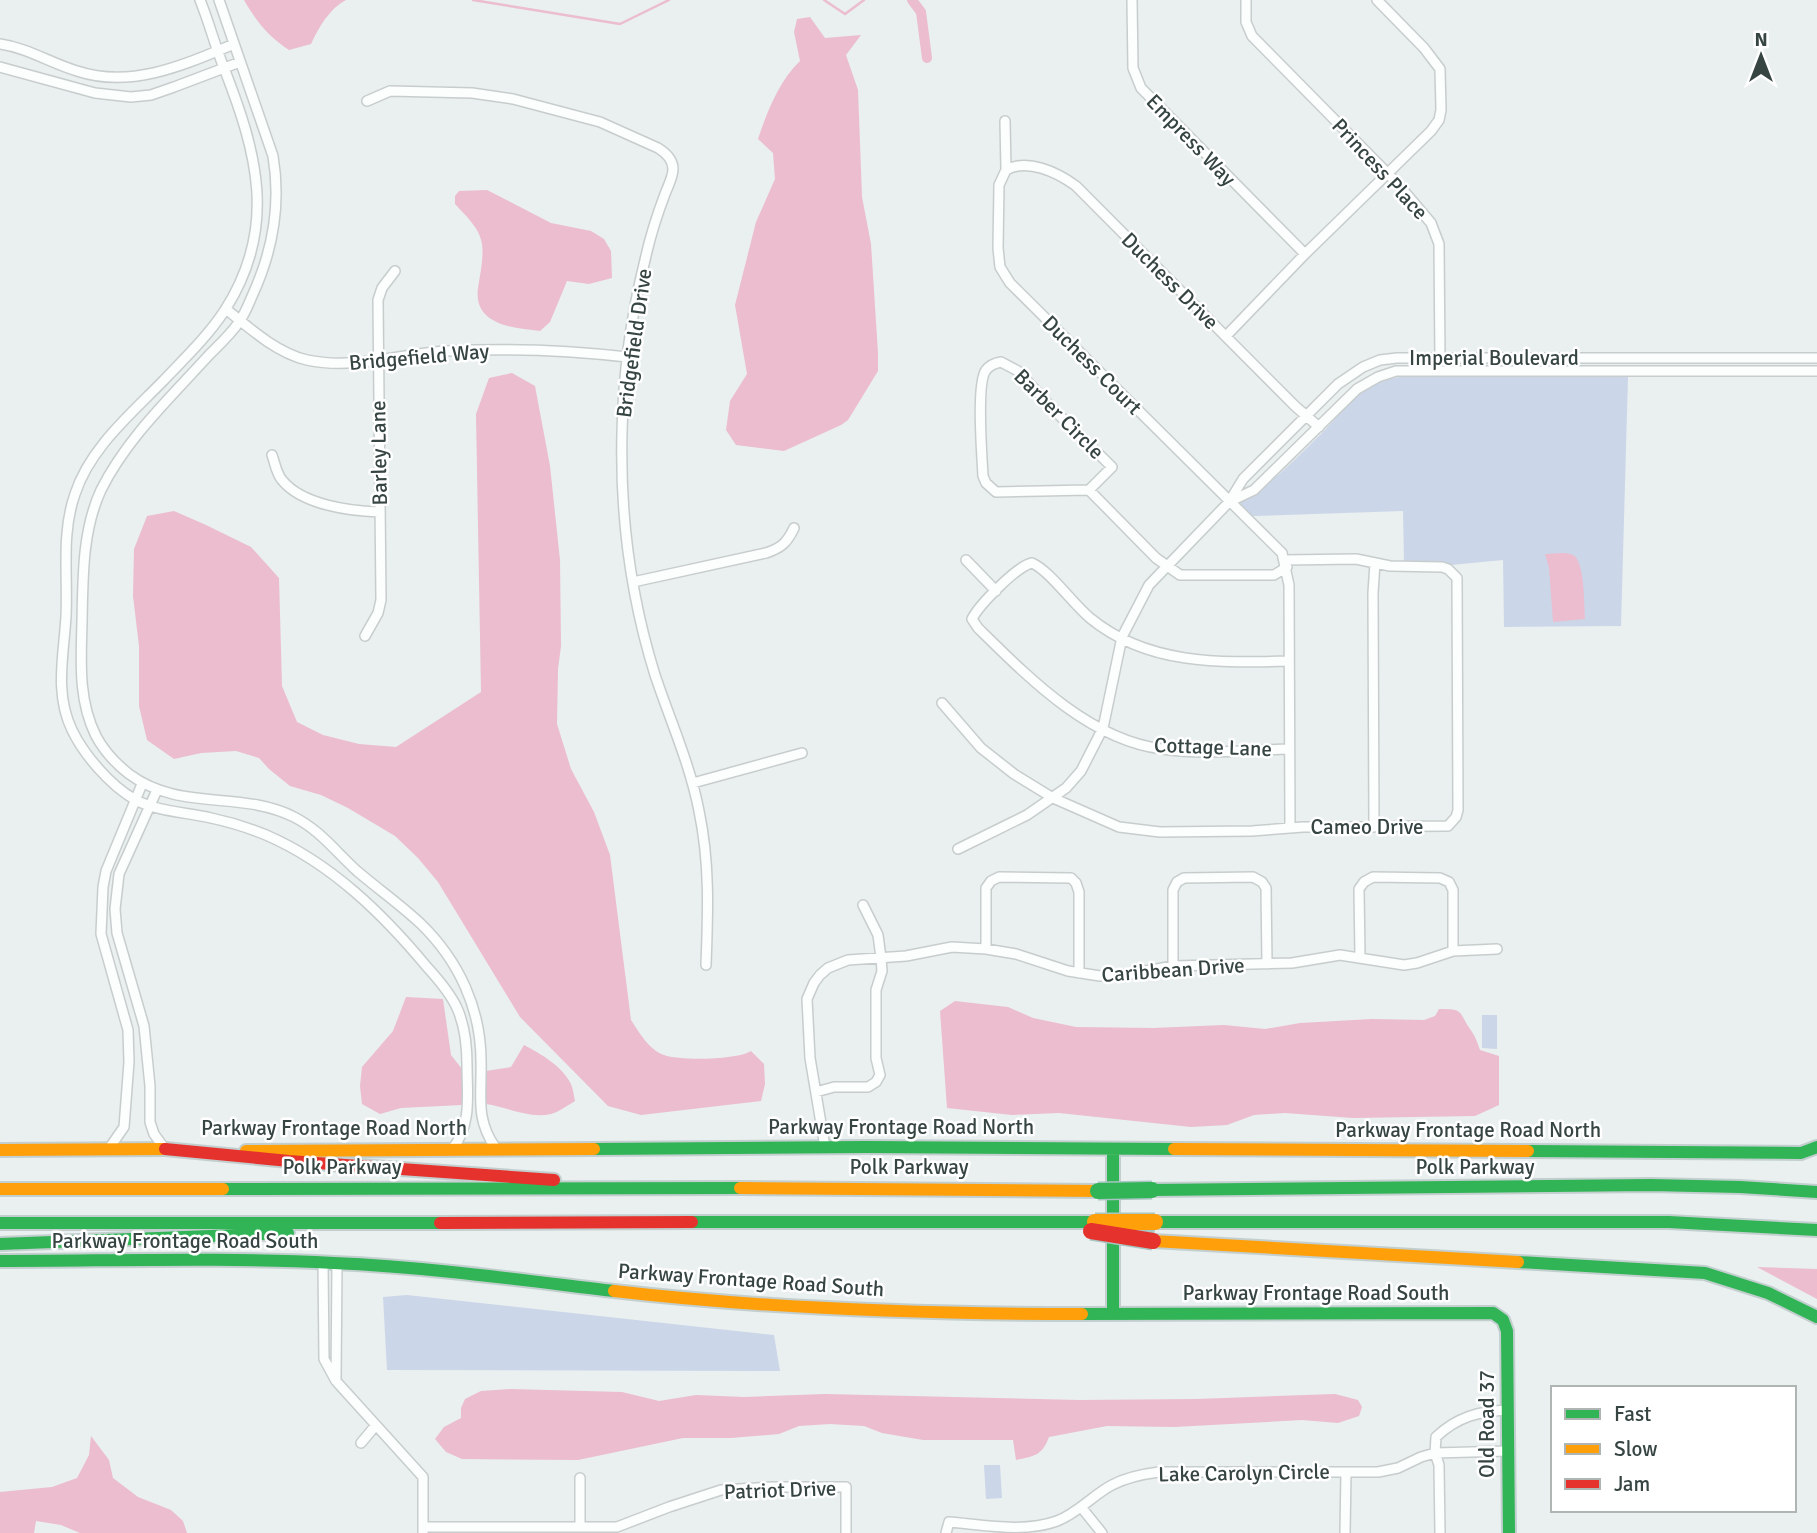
<svg xmlns="http://www.w3.org/2000/svg" width="1817" height="1533" viewBox="0 0 1817 1533" font-family="Signika,sans-serif">
	<style>
		.green { fill: #cbd6e9 }
		.water { fill: #ebbdce }
		.lines { fill: none; stroke-linecap: round; stroke-linejoin: round }
		.stream { stroke: #ebbdce; stroke-width: 2.5 }
		.canal { stroke: #ebbdce; stroke-width: 10 }
		.street-casing { stroke: #c7cdcd; stroke-width: 12 }
		.fast-casing { stroke: #c3cfcf; stroke-width: 16 }
		.slow-casing { stroke: #c3cfcf; stroke-width: 16 }
		.jam-casing { stroke: #c3cfcf; stroke-width: 16 }
		.street { stroke: #fcfdfd; stroke-width: 9 }
		.fast { stroke: #30b455; stroke-width: 12 }
		.slow { stroke: #ff9f0a; stroke-width: 12 }
		.jam { stroke: #e5322d; stroke-width: 12 }
		.fast-bridge-casing { stroke: #a7c5c1; stroke-width: 19; stroke-linecap: butt }
		.slow-bridge-casing { stroke: #a7c5c1; stroke-width: 19; stroke-linecap: butt }
		.jam-bridge-casing { stroke: #a7c5c1; stroke-width: 19; stroke-linecap: butt }
		.fast-bridge { stroke: #30b455; stroke-width: 16 }
		.slow-bridge { stroke: #ff9f0a; stroke-width: 16 }
		.jam-bridge { stroke: #e5322d; stroke-width: 16 }
		.labels { text-anchor: middle; stroke-width: 5; stroke-linejoin: round; paint-order: stroke }
		.street-label { font-size: 21px; fill: #364542; stroke: #fff }
	</style>
	<rect width="100%" height="100%" fill="#eaefef"/>
	<!-- green -->
	<path class="green" d="M1419,375L1628,377L1621,626L1504,627L1503,560L1451,565L1442,562L1404,561L1403,511L1254,516H1250L1238,503C1269,488 1296,458 1321,434C1337,418 1351,397 1372,386C1387,378 1402,376 1419,375Z
		M1482,1015H1497V1049L1482,1048Z
		M407,1295L774,1335L780,1371L387,1370L383,1297Z
		M984,1465H1000L1002,1498L986,1499Z"/>
	<!-- water -->
	<path class="water" d="M244,0H346C329,9 319,27 311,44L289,50C268,36 256,21 244,0Z
		M810,17L825,38L861,35L846,55L858,90L862,197L871,244L878,353V371L848,420L841,425L784,451L736,445L726,430L730,401L747,374L735,305L756,222L775,179L773,153L758,139C767,112 779,81 800,61L794,32L797,19Z
		M487,190L551,223L591,231L604,239L611,251L612,278L589,284L567,281L550,322L540,331C513,328 473,325 478,288C480,274 484,258 482,244C480,228 465,215 455,204V196L459,191Z
		M512,373L535,386L550,466L560,560L561,646L558,669L557,724L571,769L594,812L610,855L631,1020C639,1032 649,1050 664,1055C680,1061 737,1060 751,1051L764,1064L765,1084L761,1101L641,1115L608,1106L520,1017L438,882L418,858L395,836L348,808L321,795L290,786L269,769L259,758L236,751L201,753L174,759L147,740L139,706V646L133,596L134,549L147,516L174,511L206,525L251,547L279,578L282,686L297,722L323,735L359,744L396,747L481,692L476,414L489,378Z
		M1545,554C1553,554 1565,551 1573,555C1585,561 1584,606 1585,619L1553,622L1549,568Z
		M406,997L443,999L451,1055L462,1069V1105L401,1108L380,1114L362,1104L360,1086L362,1067L393,1031Z
		M955,1001L1008,1007L1033,1018L1076,1027L1153,1028L1224,1025L1265,1029L1300,1023L1372,1019L1424,1020L1435,1016L1439,1009C1464,1009 1458,1011 1470,1029C1475,1036 1477,1041 1480,1050L1499,1056V1105L1475,1116L1353,1118L1285,1113L1254,1115L1227,1125L1191,1127L1059,1113L1012,1115L947,1108L940,1011Z
		M524,1045C541,1054 562,1066 571,1084C573,1089 574,1096 575,1101C568,1105 559,1112 551,1114C529,1119 507,1107 486,1104V1071L511,1067Z
		M1757,1267L1817,1269V1299Z
		M510,1389L622,1392L659,1401L696,1395L744,1397L825,1394L1079,1400L1197,1399L1335,1394L1358,1400L1362,1407L1359,1416L1338,1423L1302,1420L1174,1427L1107,1426L1049,1437C1042,1456 1034,1456 1016,1460L1013,1440H923L882,1433L864,1426L830,1424L799,1426L779,1434L731,1438H683L578,1460L462,1459L446,1452L435,1439L444,1427L461,1418V1408L465,1399L481,1391Z
		M91,1436L109,1460L113,1478L138,1497L171,1510L183,1521L187,1533H80L61,1525L36,1521L34,1533H0V1492L52,1487L77,1478L89,1455Z"/>
	<g class="lines">
		<!-- stream -->
		<path class="stream" d="M473,0L620,24L669,0
			M824,0L845,14L864,0"/>
		<!-- canal -->
		<path class="canal" d="M912,0L921,12L927,58"/>
		<!-- street casing -->
		<g class="street-casing">
			<path id="street" d="M200,0C209,22 215,46 224,68C257,153 278,227 225,310C208,336 185,358 163,381C131,414 90,448 75,494C61,534 68,574 66,616C64,654 54,693 72,730C84,755 110,785 134,799C157,812 186,812 211,818C230,822 249,828 266,835C331,863 383,914 427,967C438,979 450,993 457,1008C465,1026 467,1045 467,1065C467,1094 472,1124 453,1148
				M219,0L273,156C281,204 273,250 253,294C249,303 245,314 239,322C231,334 219,345 209,355C170,398 127,438 101,490C82,531 83,578 82,622C81,661 78,700 96,736C104,751 115,763 129,774C180,812 241,790 294,817C320,830 336,852 357,871C378,889 401,905 421,924C459,961 481,1009 481,1061C482,1096 475,1118 495,1147
				M1132,0L1133,68L1141,88L1305,254
				M1246,0V22L1252,36L1397,183L1431,223L1439,244L1440,361
				M0,44C28,48 50,63 77,71C131,89 184,65 234,44
				M0,67L95,93L131,97L151,95L174,87L240,62
				M367,101L390,91L472,93L513,99L600,122L658,148C666,153 673,159 673,169C673,177 668,186 665,194C657,215 650,237 645,260C631,316 623,376 622,433C620,514 631,598 655,675C670,720 690,764 699,811C710,863 708,913 706,965
				M1005,121L1006,170L999,185L998,248L1000,267L1010,283L1282,553L1289,585L1290,828
				M1006,170C1027,158 1057,172 1076,186L1295,406L1319,427
				M226,309C249,328 277,353 307,360C353,370 400,354 445,351C506,348 567,350 627,357
				M1226,336L1305,254L1431,131L1439,120L1441,110L1440,69L1424,48L1377,0
				M1001,362L1018,371L1052,408L1112,467L1089,490L996,492L986,483L983,476C982,456 976,383 986,370C990,365 995,363 1001,362Z
				M272,455C275,463 276,473 282,480C302,505 350,511 379,512
				M1089,490L1156,558L1180,575H1274L1287,567
				M1231,501L1254,490L1357,389L1378,377L1396,371H1817
				M966,560L996,591
				M633,582L766,553C781,548 787,543 794,528
				M365,636L378,613L381,600L378,300L382,288L395,271
				M1289,661C1219,663 1147,665 1090,618C1072,603 1050,571 1032,563C1017,566 979,605 972,619L978,628C1028,677 1089,740 1162,749C1203,755 1248,750 1289,749
				M942,703L981,748L1014,774L1053,798L1119,827L1160,832L1252,831L1303,827L1448,826L1456,817L1458,810L1457,578L1448,569L1442,567L1390,566L1356,559L1284,560
				M693,783L802,753
				M157,790L119,874L115,909L117,933L144,1026L150,1086V1122L154,1134L165,1149
				M1374,827L1373,593L1375,563
				M958,849L1027,815L1066,788L1081,771L1103,728L1122,637L1149,585L1229,502L1243,479L1338,384L1363,367L1380,360L1397,358H1817
				M986,949V888L991,881L999,877L1071,878L1076,883L1079,892V973
				M1360,957L1359,889L1364,882L1373,877L1440,878L1449,882L1453,890V951
				M1173,966V890L1177,882L1184,878L1253,877L1262,882L1266,888L1267,964
				M816,1092L834,1087H868L876,1082L880,1075L876,1058V990L882,971L881,958L878,935L863,905
				M825,1147L810,1058L807,999L814,983L820,975L828,968L848,960L906,956L952,947L986,949L1016,954L1068,971L1100,976L1130,974L1173,966L1292,963L1340,955L1404,965L1417,963L1453,951L1497,949
				M108,1150L124,1127L129,1062L128,1030L101,934L103,887L106,871L142,784
				M323,1263L324,1359L336,1381L423,1477V1533
				M336,1380L337,1263
				M361,1443L376,1425
				M580,1478V1527
				M1081,1507L1102,1533
				M423,1527H617L669,1507L721,1490L772,1487H846V1533
				M946,1533L949,1522C984,1525 1024,1533 1057,1521C1078,1513 1093,1495 1112,1485C1127,1477 1143,1474 1159,1472H1378L1398,1468L1421,1457L1435,1453L1508,1451
				M1345,1533L1346,1472
				M1440,1533L1439,1465L1435,1453L1436,1437C1457,1417 1479,1411 1508,1410"/>
		</g>
		<!-- fast casing -->
		<g class="fast-casing">
			<path id="fast" d="M594,1149L866,1147L1174,1149
				M1113,1149V1314
				M1528,1151L1801,1153L1817,1147
				M223,1189L740,1188
				M1152,1190L1651,1185L1740,1187L1817,1192
				M692,1222H1095
				M1155,1222H1669L1817,1230
				M0,1223H440
				M0,1244L288,1233
				M0,1261C111,1261 223,1257 334,1263C428,1267 521,1280 614,1291
				M1518,1262L1705,1273L1768,1293L1817,1317
				M1082,1314L1493,1313L1503,1320L1507,1331L1509,1533"/>
		</g>
		<!-- slow casing -->
		<g class="slow-casing">
			<path id="slow" d="M1174,1149L1528,1151
				M0,1150L165,1149
				M246,1151L594,1149
				M740,1188L1098,1191
				M0,1189H223
				M1153,1241L1518,1262
				M614,1291C770,1309 925,1314 1082,1314"/>
		</g>
		<!-- jam casing -->
		<g class="jam-casing">
			<path id="jam" d="M165,1149L289,1161L554,1180
				M440,1223L692,1222"/>
		</g>
		<!-- street -->
		<use href="#street" class="street"/>
		<!-- fast -->
		<use href="#fast" class="fast"/>
		<!-- slow -->
		<use href="#slow" class="slow"/>
		<!-- jam -->
		<use href="#jam" class="jam"/>
		<!-- fast-bridge casing -->
		<g class="fast-bridge-casing">
			<path id="fast-bridge" d="M1098,1191L1152,1190"/>
		</g>
		<!-- slow-bridge casing -->
		<g class="slow-bridge-casing">
			<path id="slow-bridge" d="M1095,1222H1155"/>
		</g>
		<!-- jam-bridge casing -->
		<g class="jam-bridge-casing">
			<path id="jam-bridge" d="M1091,1231L1153,1241"/>
		</g>
		<!-- fast-bridge -->
		<use href="#fast-bridge" class="fast-bridge"/>
		<!-- slow-bridge -->
		<use href="#slow-bridge" class="slow-bridge"/>
		<!-- jam-bridge -->
		<use href="#jam-bridge" class="jam-bridge"/>
	</g>
	<g class="labels">
		<!-- street labels -->
		<g class="street-label">
			<text transform="translate(1191 140) rotate(46)" y="7">Empress Way</text>
			<text transform="translate(1380 169) rotate(47)" y="7">Princess Place</text>
			<text transform="translate(1170 281) rotate(45)" y="7">Duchess Drive</text>
			<text transform="translate(634 343) rotate(-82)" y="7">Bridgefield Drive</text>
			<text transform="translate(419 357) rotate(-5)" y="7">Bridgefield Way</text>
			<text x="1494" y="365">Imperial Boulevard</text>
			<text transform="translate(1092 365) rotate(45)" y="7">Duchess Court</text>
			<text transform="translate(1059 414) rotate(45)" y="7">Barber Circle</text>
			<text transform="translate(379 453) rotate(-91)" y="7">Barley Lane</text>
			<text transform="translate(1213 747) rotate(2)" y="7">Cottage Lane</text>
			<text x="1367" y="834">Cameo Drive</text>
			<text transform="translate(1173 970) rotate(-4)" y="7">Caribbean Drive</text>
			<text x="901" y="1134">Parkway Frontage Road North</text>
			<text x="334" y="1135">Parkway Frontage Road North</text>
			<text x="1468" y="1137">Parkway Frontage Road North</text>
			<text x="342" y="1174">Polk Parkway</text>
			<text x="909" y="1174">Polk Parkway</text>
			<text x="1475" y="1174">Polk Parkway</text>
			<text x="185" y="1248">Parkway Frontage Road South</text>
			<text transform="translate(751 1280) rotate(4)" y="7">Parkway Frontage Road South</text>
			<text x="1316" y="1300">Parkway Frontage Road South</text>
			<text transform="translate(1487 1424) rotate(-90)" y="7">Old Road 37</text>
			<text transform="translate(1244 1473) rotate(-1)" y="7">Lake Carolyn Circle</text>
			<text transform="translate(780 1490) rotate(-2)" y="7">Patriot Drive</text>
		</g>
	</g>
	<!-- legend -->
	<rect x="1551" y="1386" width="245" height="126" fill="#ffffff" stroke="#afb5b3" stroke-width="2"/>
	<rect x="1565" y="1409" width="35" height="10" fill="#30b455" stroke="#afb5b3" stroke-width="2"/>
	<text x="1614" y="1421" font-size="21" fill="#364542">Fast</text>
	<rect x="1565" y="1444" width="35" height="10" fill="#ff9f0a" stroke="#afb5b3" stroke-width="2"/>
	<text x="1614" y="1456" font-size="21" fill="#364542">Slow</text>
	<rect x="1565" y="1479" width="35" height="10" fill="#e5322d" stroke="#afb5b3" stroke-width="2"/>
	<text x="1614" y="1491" font-size="21" fill="#364542">Jam</text>
	<!-- north arrow -->
	<g transform="translate(1761 56)" stroke="#ffffff" stroke-width="5" paint-order="stroke">
	<path d="M0-5L12 26L0 18L-12 26Z" fill="#364542"/>
	<text y="-10" font-size="19" font-weight="bold" text-anchor="middle" fill="#364542">N</text>
	</g>
</svg>
